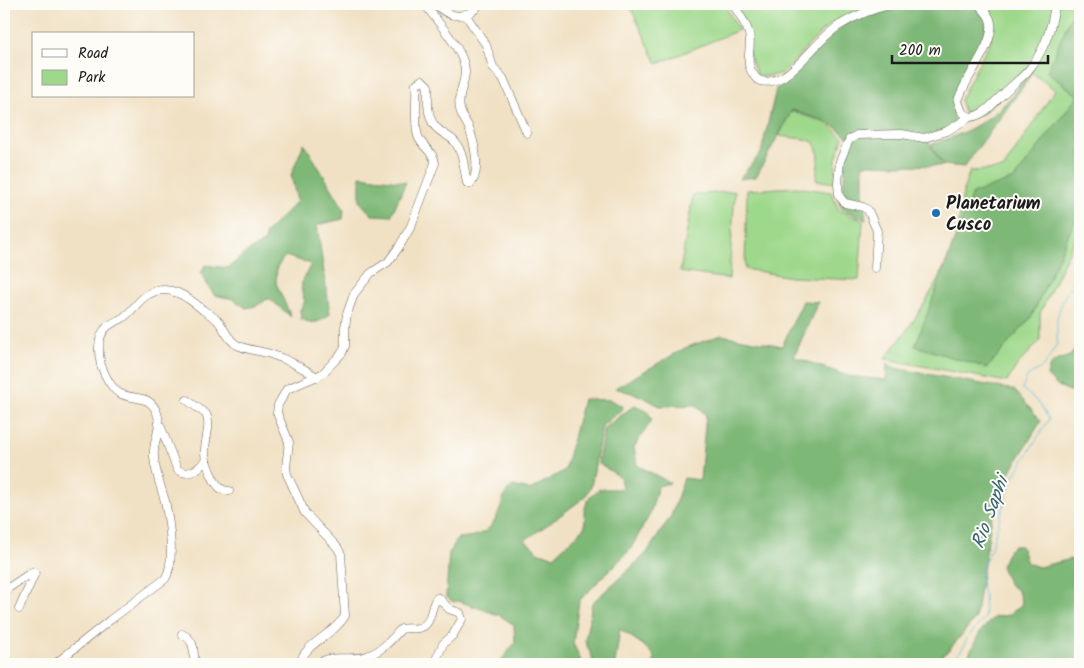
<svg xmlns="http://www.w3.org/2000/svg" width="1084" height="668" viewBox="0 0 1084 668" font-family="Kalam,sans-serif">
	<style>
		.green { fill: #9ed88b; stroke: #5d7a54 }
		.forest { fill: #7eb877; stroke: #4d6a4a }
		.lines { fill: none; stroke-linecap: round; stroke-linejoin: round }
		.stream { stroke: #57b7d6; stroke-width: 1 }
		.minor-casing { stroke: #676157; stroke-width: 9 }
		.minor { stroke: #fff; stroke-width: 8 }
		.poi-dot { fill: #1f6fb2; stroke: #fdfcf7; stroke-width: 2 }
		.labels { text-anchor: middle; stroke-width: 4; stroke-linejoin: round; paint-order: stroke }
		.poi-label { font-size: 18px; font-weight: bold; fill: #1c1c1c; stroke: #fdfcf7; text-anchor: start }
		.water-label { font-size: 19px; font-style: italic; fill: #376270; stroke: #fdfcf7 }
	</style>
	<rect width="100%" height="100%" fill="#fdfcf7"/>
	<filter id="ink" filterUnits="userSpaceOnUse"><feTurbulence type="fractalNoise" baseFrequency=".02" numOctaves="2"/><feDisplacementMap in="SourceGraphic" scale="10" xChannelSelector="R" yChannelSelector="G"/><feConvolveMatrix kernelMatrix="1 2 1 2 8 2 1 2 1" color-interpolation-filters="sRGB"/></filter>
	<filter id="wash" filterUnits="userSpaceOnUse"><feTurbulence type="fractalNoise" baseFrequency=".0096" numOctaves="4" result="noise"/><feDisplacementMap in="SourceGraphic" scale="20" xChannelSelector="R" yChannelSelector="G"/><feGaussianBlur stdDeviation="1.12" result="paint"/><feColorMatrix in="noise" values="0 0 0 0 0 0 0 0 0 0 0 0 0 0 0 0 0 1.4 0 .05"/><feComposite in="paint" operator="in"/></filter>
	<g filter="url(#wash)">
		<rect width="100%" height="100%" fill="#f1e1c4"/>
		<!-- green -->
		<path class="green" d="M629,4H724L739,30L657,64Z
			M734,4H879L837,20L822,31L783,73L770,76H757L748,51L746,25Z
			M981,4H1080V228L1040,313V341L1017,365L1007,382L885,359C912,325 938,287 953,245C962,221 959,194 970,171L1003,169L1055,90L1027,69L983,114L965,115L960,100L991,40L992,17Z
			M791,111L829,124L843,138L836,159L835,183L816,180L819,155L814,142L804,139L779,136Z
			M796,187L831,192L839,210L863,221L859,280L791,277L745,269L747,190Z
			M735,191L729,279L680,272L693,195Z"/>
		<!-- forest -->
		<path class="forest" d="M899,4H974L986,19V38L955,93L957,112L966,121L930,138L929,143L943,166L863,164V197L866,220L842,209L839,201L844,182L845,159L849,138L830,123L792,110L756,177L739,179L761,153L776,89L805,62L822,42L845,24L875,11Z
			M1076,4H1080V210L1032,316L987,368L915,346L972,194L1014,179L1078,96L1047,72Z
			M1033,68L1027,81L964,167L943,165L931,145C950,138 972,130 988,118C1006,106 1020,86 1033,68Z
			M304,143L344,209L343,219L317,225L330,314C319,323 313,325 301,319L300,310L305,301C297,283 304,279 311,264L285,256L277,267L276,283L291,317L269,298L256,306L246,308L233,299L214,295L201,274L205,265L228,268L246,253L265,241L266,233L297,201L291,175Z
			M360,176L406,182L391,216L372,215L360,202Z
			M803,301L818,302L794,357L848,376L886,380L887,363L895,368L1014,390L1041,421L995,497L975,619L949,650L932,664H653L654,656L643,645L620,629L615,664H591L593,659L585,641L592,603L646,554L671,516L684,478L700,480L706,415L695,405L660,406L641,396L615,388L685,348L721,335L782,346Z
			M1080,327V391L1074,393L1056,385L1047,376C1050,360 1056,361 1070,356L1074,351Z
			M583,399L610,400L624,407L602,426L591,487L585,497L550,523L525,540L539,553L554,556L578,534L585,526L584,511L588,499L599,489H622L620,477L598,463L604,428L635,405L648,412L652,420L634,447L637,465L670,483L658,486L650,514L630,550L579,601L573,643L582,663L581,664H498L515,643L514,625L499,615L458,601L453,602L446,596L449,553L458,538C484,536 492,531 501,506C504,497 505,492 513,486L530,490L565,470Z
			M1013,546H1021L1027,563L1039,567L1071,559L1080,562V664H964L980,632L994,617L1009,615L1022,604L1018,591L1008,583L1001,566L1008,551Z"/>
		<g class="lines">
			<!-- stream -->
			<path class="stream" d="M944,664L961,651L968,637L985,618L984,595L979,572L990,551L1011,481L1049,419L1038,402L1022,389L1027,377L1045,365L1057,344V318L1063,299L1080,270"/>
		</g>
	</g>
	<g filter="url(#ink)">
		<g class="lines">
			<!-- minor casing -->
			<g class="minor-casing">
				<path id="minor" d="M436,4C449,19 467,20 480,4
					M733,4C738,13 747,24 749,34C753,51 742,62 756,78C762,85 776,81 784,76C805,62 819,38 840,25C856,15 875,8 893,4
					M978,4C983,9 990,15 991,23C994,46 965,77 958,101L962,112L970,117C984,116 991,105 1001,96C1009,88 1019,80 1027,72C1043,53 1052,28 1055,4
					M465,14L486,45L493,67L503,78L527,133
					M875,268L877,231L868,210L863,207L845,203L839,196L838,183L840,161L849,140L857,135L902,134L924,138L947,131L970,117
					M187,400L206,414C212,426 204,441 205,453C205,462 210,472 214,480C218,486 221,491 229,491
					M160,425L177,469C187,478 199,469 206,460
					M4,591L32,572L35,573L19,609
					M182,634C195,640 194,651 194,664
					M55,664L110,620L165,579C176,563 169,520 165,501C161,487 155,472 154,457C152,441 163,429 157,413C150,393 133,401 119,393C111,388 104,374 101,365C98,352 97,335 108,326C112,323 117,321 121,319C132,313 138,299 149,294C169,283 188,297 203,310C208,313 214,317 218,321C225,329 227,339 237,345C247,350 262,351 273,355C289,360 303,368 317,377
					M300,664C305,642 333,636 345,616L341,554L337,547L305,513L287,474L286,467L289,442L277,413L278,405L287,389L322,374L342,353L345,346V327L347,314L354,294L371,273L388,262L399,247L411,226L435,163C433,150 422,148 418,136C414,125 417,97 416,84L422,80L428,86C428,100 426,121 439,130C444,135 450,136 455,142C464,154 464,169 467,183L470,184C482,173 474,140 468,126C465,120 461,115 460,109C456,92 470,78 463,61C456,41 437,22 425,4
					M317,664C333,653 350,662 367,656C382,651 391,640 401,629C408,627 416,630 422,627C433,621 430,606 437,598H439L449,609L460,613L462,619L453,635L443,644L434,664"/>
			</g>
			<!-- minor -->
			<use href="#minor" class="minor"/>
		</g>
	</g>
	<!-- markers -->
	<circle class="poi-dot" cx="936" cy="213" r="5"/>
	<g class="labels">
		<!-- poi labels -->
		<g class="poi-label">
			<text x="946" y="209">Planetarium<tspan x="946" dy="21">Cusco</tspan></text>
		</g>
		<!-- water labels -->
		<g class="water-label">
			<text transform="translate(989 512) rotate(-70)" y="7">Rio Saphi</text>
		</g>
	</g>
	<!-- margin -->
	<rect width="1084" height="668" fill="none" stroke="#fdfcf7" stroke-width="20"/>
	<!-- legend -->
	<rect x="32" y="32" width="162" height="65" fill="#fdfcf7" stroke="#a3a29f"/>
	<rect x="42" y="49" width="25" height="8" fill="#ffffff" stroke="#a3a29f"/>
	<text x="78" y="58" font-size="15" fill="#1c1c1c">Road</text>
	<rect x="42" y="70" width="25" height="15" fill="#9ed88b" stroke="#a3a29f"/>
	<text x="78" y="82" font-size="15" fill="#1c1c1c">Park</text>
	<!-- scale -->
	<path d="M892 55v8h156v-8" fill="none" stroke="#1c1c1c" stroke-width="2.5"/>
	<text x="899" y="55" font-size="15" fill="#1c1c1c" stroke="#fdfcf7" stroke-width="4" paint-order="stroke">200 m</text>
</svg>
